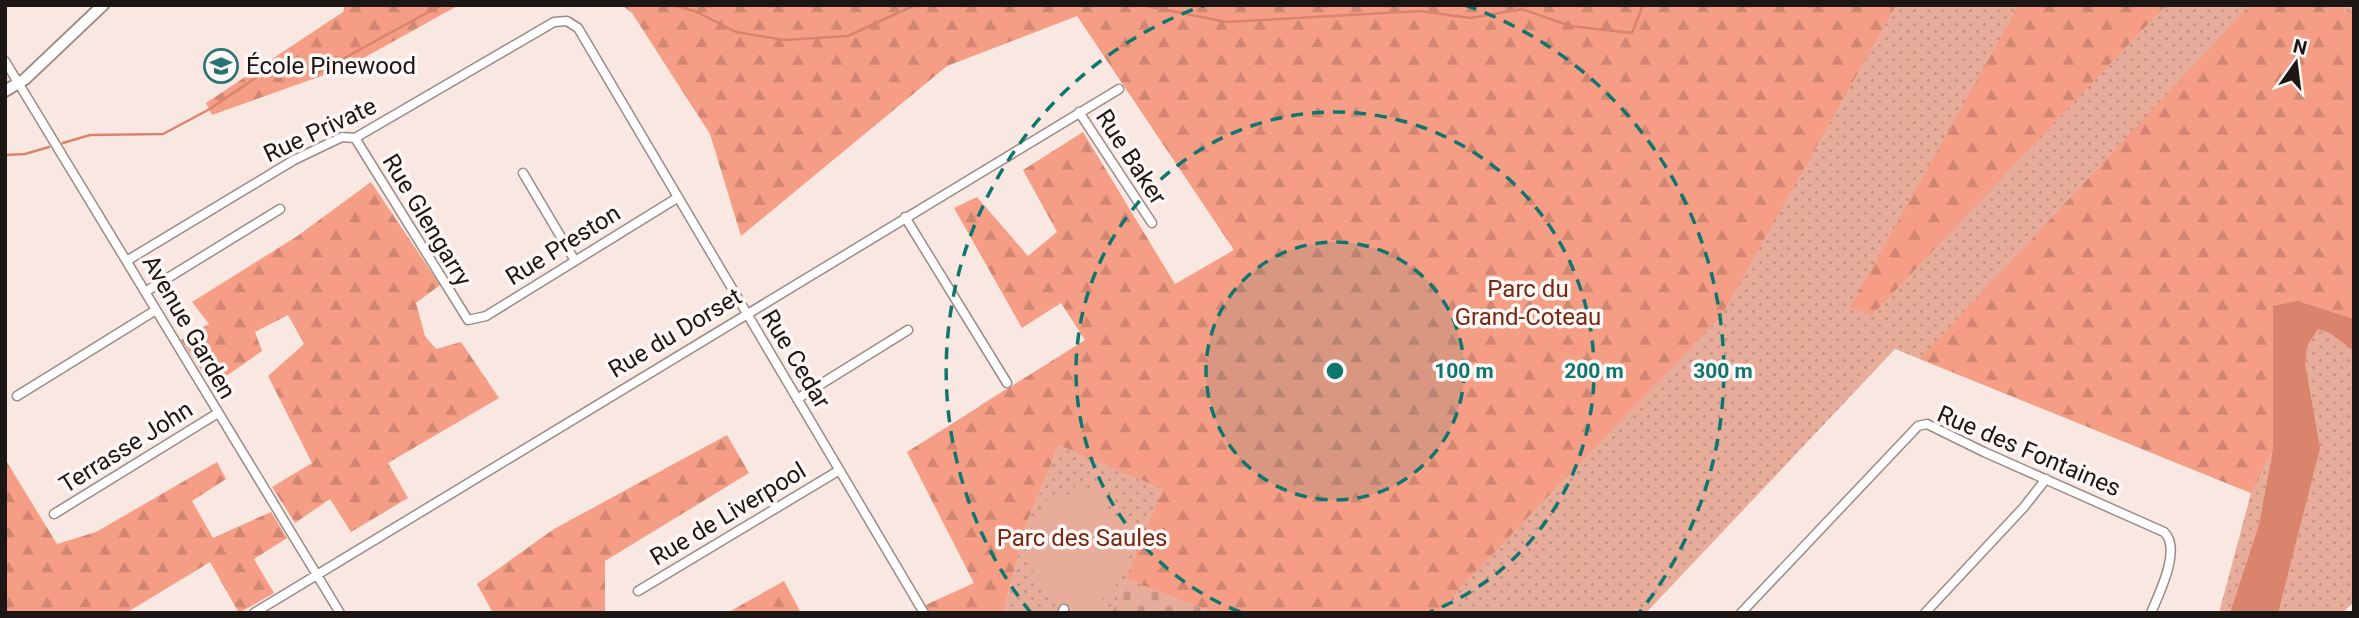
<svg xmlns="http://www.w3.org/2000/svg" width="2359" height="618" viewBox="0 0 2359 618" font-family="Roboto,sans-serif">
	<style>
		.green { fill: url(#green-dots) }
		.forest { fill: url(#forest-firs) }
		.cemetery { fill: url(#cemetery-stones) }
		.pitch { fill: #e8ac9b }
		.water { fill: #da846d }
		.lines { fill: none; stroke-linecap: round; stroke-linejoin: round }
		.stream { stroke: #da846d; stroke-width: 2.5 }
		.street-casing { stroke: #9b8b86; stroke-width: 11 }
		.secondary-casing { stroke: #9b8b86; stroke-width: 14 }
		.street { stroke: #fff; stroke-width: 8 }
		.secondary { stroke: #fff; stroke-width: 10 }
		.ring { fill: none; stroke: #0f766e; stroke-width: 3.5; stroke-dasharray: 12 9 }
		.labels { text-anchor: middle; stroke-width: 7; stroke-linejoin: round; paint-order: stroke }
		.poi-label { font-size: 24px; fill: #1c1614; stroke: #fef7f5; text-anchor: start }
		.street-label { font-size: 24px; fill: #1c1614; stroke: #fef7f5 }
		.park-label { font-size: 24px; fill: #752812; stroke: #fef7f5 }
		.centre { fill: #0f766e; stroke: #fef7f5; stroke-width: 3.5 }
		.ring-label { font-size: 21px; text-anchor: middle; font-weight: bold; fill: #0f766e; stroke: #fef7f5; stroke-width: 7; stroke-linejoin: round; paint-order: stroke }
	</style>
	<defs>
		<pattern id="green-dots" width="8" height="8" patternUnits="userSpaceOnUse" patternTransform="scale(1.75)"><rect width="8" height="8" fill="#e8ac9b"/><path d="M2 2h.1M6 6h.1" fill="none" stroke="#c69385" stroke-width="1.8" stroke-linecap="round"/></pattern>
		<pattern id="forest-firs" width="22" height="20" patternUnits="userSpaceOnUse" patternTransform="scale(1.75)"><rect width="22" height="20" fill="#f59d85"/><path d="M5 1l3.5 6h-7zM16 11l3.5 6h-7z" fill="#d18672"/></pattern>
		<pattern id="cemetery-stones" width="16" height="16" patternUnits="userSpaceOnUse" patternTransform="scale(1.75)"><rect width="16" height="16" fill="#e8ac9b"/><path d="M2 7V4a2 2 0 0 1 4 0v3zM10 15v-3a2 2 0 0 1 4 0v3z" fill="#c69385"/></pattern>
	</defs>
	<rect width="100%" height="100%" fill="#f9e7e2"/>
	<!-- green -->
	<path class="green" d="M1104,5H2354V602L2342,613H2219L2251,493L1895,349L1646,613H1214L1126,579L1112,613H1003L1027,522L1059,445L979,406L1234,250Z"/>
	<!-- forest -->
	<path class="forest" d="M345,5H459L349,66L212,115L206,103L343,12Z
		M622,5H1896L1721,316L1436,613H1214L1126,579L1163,489L1059,445L1027,522L1003,613H927L921,607L974,583L907,452L1085,340L1061,303L1022,328L954,208L977,197L1028,256L1057,232L1023,170L1083,132L1175,284L1234,250L1077,16L947,66L741,236L710,134L632,13Z
		M2019,5H2166L1872,315L1850,307Z
		M2250,5H2343L2345,13L2354,10V319L2297,301L2273,306V450L2251,493L1920,359Z
		M371,182L440,285L416,303L425,336L436,349L461,342L499,398L388,463L408,498L351,532L330,499L295,523L272,487L312,463L268,376L304,344L288,315L255,332L262,351L212,386L181,340L209,324L192,302L296,237Z
		M727,435L749,473L605,561V613H493L477,584L554,529Z
		M5,459L57,544L96,532L217,462L226,479L192,501L213,538L271,512L287,538L254,559L274,593L239,613L210,562L126,613H5Z
		M784,581L801,613H727Z"/>
	<!-- cemetery -->
	<path class="cemetery" d="M1126,579L1214,613H1112Z"/>
	<!-- pitch -->
	<path class="pitch" d="M1077,483L1107,497L1101,510L1136,526L1139,535L1110,597L1105,595L1096,613C1029,611 1009,540 1052,494L1068,501Z"/>
	<!-- water -->
	<path class="water" d="M2297,301L2354,319V351L2330,333L2318,329L2307,346L2305,364L2320,448L2278,613H2230L2259,525L2273,450V306Z"/>
	<g class="lines">
		<!-- stream -->
		<path class="stream" d="M674,5L697,12L736,32L784,40L848,36L915,5
			M1142,5L1226,22L1420,11L1470,18L1522,9L1570,26L1632,33L1643,5
			M63,143L90,135L163,134L208,110L257,77L280,70L317,73L441,5
			M5,155L25,154L49,147"/>
		<!-- street casing -->
		<g class="street-casing">
			<path id="street" d="M5,61L340,613
				M1079,112L1152,223
				M355,138L468,320L486,316L677,198
				M523,173L574,259
				M905,217L1007,383
				M128,260L294,160L342,137L355,138L554,22L567,21L578,28L924,613
				M145,292L280,209
				M17,396L156,310
				M797,399L908,330
				M54,514L218,413
				M638,591L838,471
				M254,613L1119,89
				M1062,613L1064,609
				M1741,613L1918,426L1927,424L1984,452L2164,532C2182,549 2159,593 2151,613
				M1925,613L2024,507L2046,479"/>
		</g>
		<!-- secondary casing -->
		<g class="secondary-casing">
			<path id="secondary" d="M5,91L25,79L103,5"/>
		</g>
		<!-- street -->
		<use href="#street" class="street"/>
		<!-- secondary -->
		<use href="#secondary" class="secondary"/>
	</g>
	<!-- distance rings -->
	<circle cx="1335" cy="371" r="129" fill="#0f766e" fill-opacity=".12"/>
	<g class="ring">
		<circle cx="1335" cy="371" r="129"/>
		<path d="M1240 612A259 259 0 1 1 1430 612"/>
		<path d="M1031 613A388 388 0 0 1 1205 5M1465 5A388 388 0 0 1 1639 613"/>
	</g>
	<!-- icons -->
	<defs>
		<g id="school-ring" transform="scale(1.75)"><circle r="9.5" fill="#fef7f5" stroke="#287376" stroke-width="1.5"/><path d="M0-5L7-2L0 1L-7-2ZM-4 1L0 2.5L4 1V4Q0 6-4 4Z" fill="#287376"/></g>
	</defs>
	<g fill-rule="evenodd">
		<use href="#school-ring" x="221" y="66"/>
	</g>
	<g class="labels">
		<!-- poi labels -->
		<g class="poi-label">
			<text x="246" y="74">École Pinewood</text>
		</g>
		<!-- street labels -->
		<g class="street-label">
			<text transform="translate(320 130) rotate(-25)" y="8">Rue Private</text>
			<text transform="translate(1131 157) rotate(57)" y="8">Rue Baker</text>
			<text transform="translate(427 220) rotate(59)" y="8">Rue Glengarry</text>
			<text transform="translate(563 245) rotate(-32)" y="8">Rue Preston</text>
			<text transform="translate(189 327) rotate(60)" y="8">Avenue Garden</text>
			<text transform="translate(675 333) rotate(-31)" y="8">Rue du Dorset</text>
			<text transform="translate(796 359) rotate(59)" y="8">Rue Cedar</text>
			<text transform="translate(126 447) rotate(-32)" y="8">Terrasse John</text>
			<text transform="translate(2029 451) rotate(23)" y="8">Rue des Fontaines</text>
			<text transform="translate(728 514) rotate(-31)" y="8">Rue de Liverpool</text>
		</g>
		<!-- park labels -->
		<g class="park-label">
			<text x="1528" y="297">Parc du<tspan x="1528" dy="28">Grand-Coteau</tspan></text>
			<text x="1082" y="546">Parc des Saules</text>
		</g>
	</g>
	<circle cx="1335" cy="371" r="10" class="centre"/>
	<g class="ring-label">
		<text x="1464" y="378">100 m</text>
		<text x="1594" y="378">200 m</text>
		<text x="1723" y="378">300 m</text>
	</g>
	<!-- border -->
	<rect width="2359" height="618" fill="none" stroke="#1c1614" stroke-width="14"/>
	<!-- north arrow -->
	<g transform="translate(2296 63) rotate(14)" stroke="#fef7f5" stroke-width="5" paint-order="stroke">
	<path d="M0-5L12 26L0 18L-12 26Z" fill="#1c1614"/>
	<text y="-10" font-size="19" font-weight="bold" text-anchor="middle" fill="#1c1614">N</text>
	</g>
</svg>
